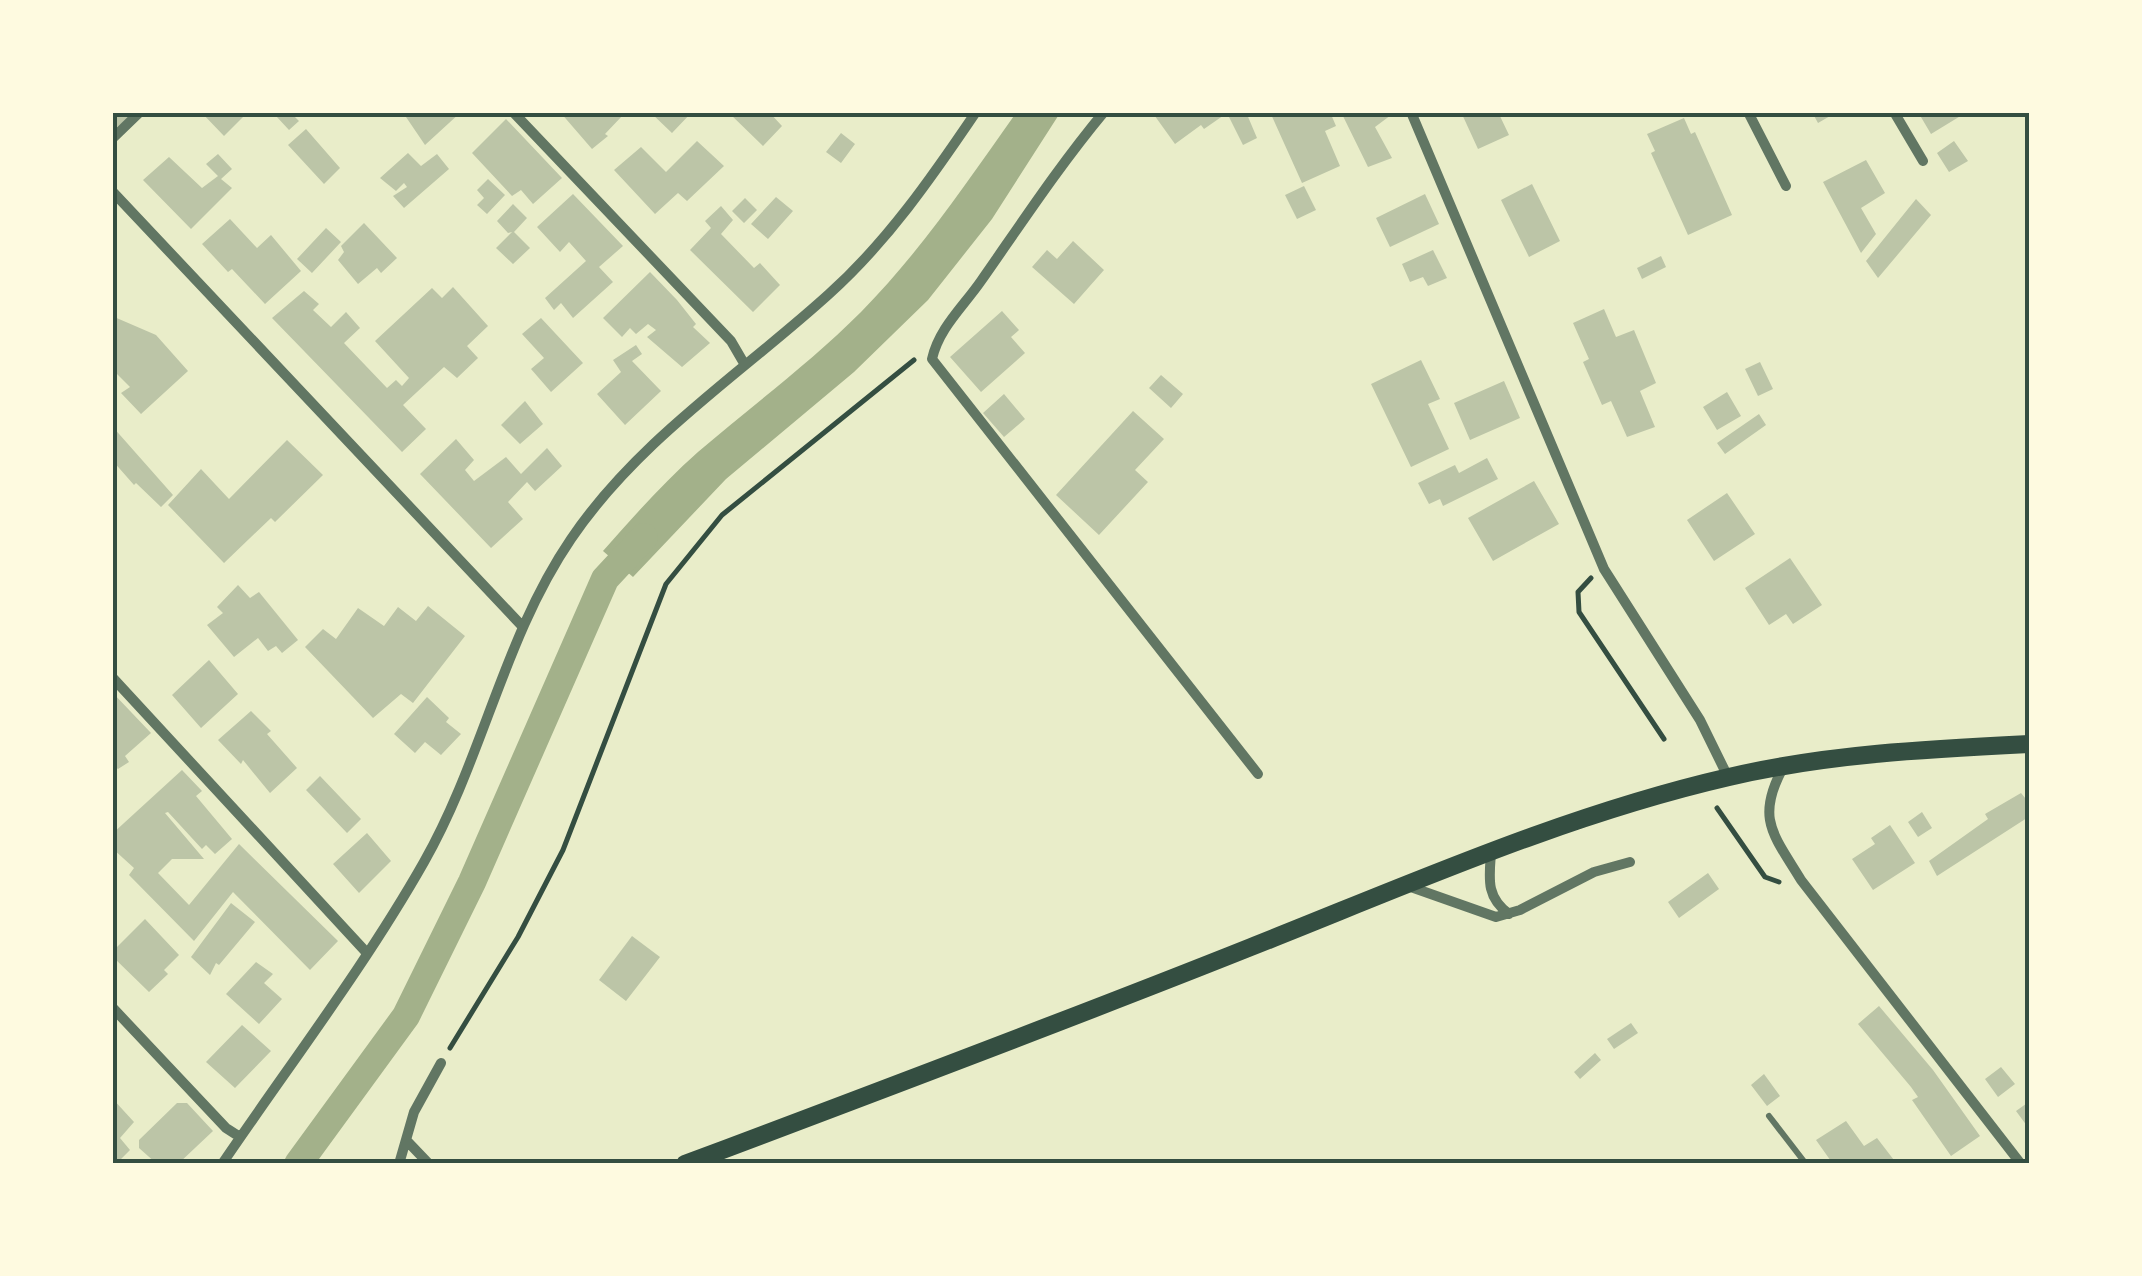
<svg xmlns="http://www.w3.org/2000/svg" width="2142" height="1276" viewBox="0 0 2142 1276" font-family="Quicksand,sans-serif">
	<style>
		.water { fill: #a3b18a }
		.lines { fill: none; stroke-linecap: round; stroke-linejoin: round }
		.canal { stroke: #a3b18a; stroke-width: 28 }
		.building { fill: #bcc5a7 }
		.path { stroke: #344e41; stroke-width: 5 }
		.service { stroke: #617663; stroke-width: 6 }
		.minor { stroke: #617663; stroke-width: 10 }
		.secondary { stroke: #344e41; stroke-width: 18 }
		.neatline { fill: none; stroke: #344e41; stroke-width: 4 }
	</style>
	<rect width="100%" height="100%" fill="#e9edc9"/>
	<!-- water -->
	<path class="water" d="M1016,113H1060L992,219L928,300L854,372L726,479L633,577L603,551C633,517 664,482 698,452C753,405 810,363 861,312C921,251 967,182 1016,113Z"/>
	<g class="lines">
		<!-- canal -->
		<path class="canal" d="M298,1164L406,1016L472,882L605,579L644,537"/>
	</g>
	<!-- building -->
	<path class="building" d="M112,112H126L130,117L112,131Z
		M201,112H248L224,136Z
		M279,112H290L299,121L289,130L276,116Z
		M411,112H461L425,145L406,117Z
		M560,112H621L623,115L605,134L608,136L592,149Z
		M650,112H692L672,133Z
		M728,112H769L782,126L763,146Z
		M1152,112H1246L1257,138L1243,145L1227,113L1204,129L1201,125L1175,144Z
		M1270,112H1330L1336,126L1325,131L1340,166L1302,183Z
		M1341,112H1395L1375,127L1392,158L1368,167Z
		M1461,112H1498L1509,135L1478,149Z
		M1812,112H1837L1818,123Z
		M1918,112H1967L1931,134Z
		M1684,118L1691,134L1695,132L1732,215L1688,235L1651,153L1655,151L1647,134Z
		M506,119L562,178L533,204L521,190L512,196L472,153Z
		M306,129L340,168L324,184L288,145Z
		M841,133L855,144L841,163L826,152Z
		M697,141L724,166L687,201L678,193L655,214L614,170L641,147L666,172Z
		M1954,141L1968,161L1949,172L1937,153Z
		M408,153L421,166L437,154L449,169L404,208L393,196L407,187L404,183L396,191L380,178Z
		M218,154L232,169L221,179L232,188L191,229L143,180L169,157L202,188L218,176L206,164Z
		M1866,160L1885,193L1861,208L1876,234L1861,253L1823,182Z
		M488,179L505,195L487,214L477,205L484,198L477,190Z
		M1532,184L1560,241L1529,257L1501,200Z
		M1304,186L1316,210L1297,219L1285,195Z
		M573,194L623,246L599,267L613,282L573,318L561,303L554,310L545,298L586,261L569,242L560,252L537,227Z
		M1425,194L1439,224L1390,247L1376,218Z
		M776,197L793,211L768,239L751,224Z
		M745,198L757,210L744,223L732,211Z
		M1916,199L1931,215L1878,278L1866,261Z
		M513,204L527,218L514,232L530,248L513,264L496,248L512,232L508,233L497,221Z
		M721,206L733,220L721,234L754,268L760,263L780,285L753,312L690,250L711,228L705,221Z
		M230,219L257,248L271,235L301,271L265,304L232,269L228,272L202,244Z
		M364,223L397,258L381,273L377,268L358,284L338,260L344,252L341,246Z
		M326,228L341,242L312,273L297,259Z
		M1073,241L1104,270L1074,304L1032,267L1047,250L1057,259Z
		M1433,250L1447,278L1428,286L1423,277L1410,282L1402,264Z
		M1661,256L1666,267L1642,279L1637,268Z
		M650,272L677,300L696,324L693,327L710,343L682,367L647,337L656,330L648,324L636,334L630,328L622,337L603,318Z
		M453,287L488,326L467,346L478,358L457,378L444,367L403,405L426,429L402,452L272,318L304,291L319,304L313,310L331,327L346,312L360,328L344,343L387,388L396,380L402,386L409,378L375,341L432,288L442,298Z
		M1604,309L1616,337L1634,330L1656,383L1640,391L1655,427L1627,437L1611,401L1602,405L1583,362L1589,359L1573,323Z
		M1002,311L1019,330L1011,337L1025,353L981,392L950,357Z
		M112,316L156,335L188,371L141,414L121,393L130,387L112,369Z
		M541,318L583,363L551,392L531,369L544,358L522,334Z
		M636,345L642,354L632,361L661,391L625,425L597,394L621,372L613,360Z
		M1421,360L1440,399L1428,404L1449,449L1411,467L1371,384Z
		M1760,362L1773,389L1758,396L1745,369Z
		M1161,375L1183,394L1171,408L1149,388Z
		M1504,381L1520,418L1470,440L1454,403Z
		M1727,392L1741,416L1717,430L1703,407Z
		M1004,394L1025,419L1004,437L983,413Z
		M525,401L543,424L520,444L501,425Z
		M1133,411L1164,439L1135,470L1148,482L1099,535L1056,495Z
		M1759,414L1766,425L1725,454L1717,443Z
		M112,426L173,495L161,507L136,483L134,485L112,460Z
		M456,439L474,460L465,470L474,481L506,457L521,474L547,448L562,466L535,491L527,482L508,502L523,519L491,548L420,474Z
		M287,440L323,475L275,522L271,518L224,563L168,505L201,469L229,499Z
		M1487,458L1498,479L1443,506L1440,499L1429,504L1418,483L1455,465L1459,473Z
		M1534,481L1559,524L1493,561L1468,518Z
		M1727,493L1755,534L1714,561L1687,520Z
		M1790,558L1822,605L1793,624L1786,614L1769,625L1745,588Z
		M238,585L250,598L259,592L298,640L282,653L276,646L268,651L258,638L234,657L207,625L223,613L217,607Z
		M428,606L465,636L413,703L401,694L373,718L305,647L323,629L336,639L358,608L384,626L398,607L416,621Z
		M209,660L238,694L201,728L172,695Z
		M112,692L151,733L125,756L129,762L118,769L112,764Z
		M427,697L449,718L446,722L461,734L441,755L425,742L415,753L394,734Z
		M251,711L271,731L267,734L297,768L270,793L243,760L241,764L218,740Z
		M182,770L202,791L196,796L232,839L215,854L206,845L202,849L168,812L165,813L204,859H172L158,873L189,905L239,844L338,941L310,970L233,892L194,941L129,875L134,868L112,848V834Z
		M320,776L361,819L347,833L306,790Z
		M2021,793L2030,804V816L1937,876L1929,861L1988,819L1985,814Z
		M1922,812L1932,828L1918,837L1908,822Z
		M1890,825L1915,863L1873,890L1852,859L1875,844L1871,838Z
		M367,833L391,861L359,893L333,864Z
		M1708,873L1719,889L1679,918L1668,902Z
		M231,903L255,922L219,965L216,963L210,975L191,957Z
		M145,919L179,955L164,970L168,974L149,992L112,956V952Z
		M632,936L660,957L626,1001L599,980Z
		M256,962L273,974L264,983L282,999L259,1024L226,994Z
		M1879,1006L1933,1070L1980,1136L1951,1156L1912,1100L1918,1097L1911,1087L1858,1024Z
		M1631,1023L1638,1033L1614,1049L1607,1039Z
		M242,1025L271,1051L235,1088L206,1062Z
		M1595,1053L1601,1060L1580,1079L1574,1072Z
		M2001,1067L2015,1084L1998,1097L1985,1079Z
		M1764,1074L1780,1096L1767,1106L1751,1085Z
		M112,1098L134,1122L120,1138L130,1150L120,1160L121,1164H112Z
		M2030,1101V1130L2016,1111Z
		M177,1103H187L213,1131L178,1164H157L139,1148V1140Z
		M1846,1121L1864,1146L1877,1138L1897,1164H1833L1816,1140Z"/>
	<g class="lines">
		<!-- path -->
		<path class="path" d="M1591,578L1578,592L1579,612L1664,739
			M1717,808L1765,877L1779,882
			M450,1048L518,937L563,850L666,584L722,515L914,360"/>
		<!-- service -->
		<path class="service" d="M1769,1116L1806,1164"/>
		<!-- minor -->
		<path class="minor" d="M513,112L731,341L745,365
			M1104,112C1059,166 1021,224 981,281C963,307 939,328 932,359L1258,774
			M1411,112L1604,569L1700,720L1728,777
			M1748,112L1786,186
			M1894,112L1923,161
			M112,139L140,112
			M112,191L523,627
			M112,677L366,952
			M1784,766C1755,818 1773,834 1801,880L2021,1164
			M1491,853C1489,879 1486,897 1509,914
			M1408,886L1496,917L1520,910L1594,872L1630,862
			M112,1007L226,1128L240,1137
			M408,1142L429,1164
			M222,1164C290,1064 365,966 424,862C483,758 504,637 571,539C638,440 742,373 829,294C887,242 932,177 976,112
			M399,1164L414,1112L441,1063"/>
		<!-- secondary -->
		<path class="secondary" d="M685,1164C874,1093 1063,1022 1251,947C1408,885 1564,815 1729,777C1827,754 1929,749 2030,744"/>
	</g>
	<!-- border -->
	<rect width="2142" height="1276" fill="none" stroke="#fefae0" stroke-width="230"/>
	<rect x="115" y="115" width="1912" height="1046" class="neatline"/>
</svg>
